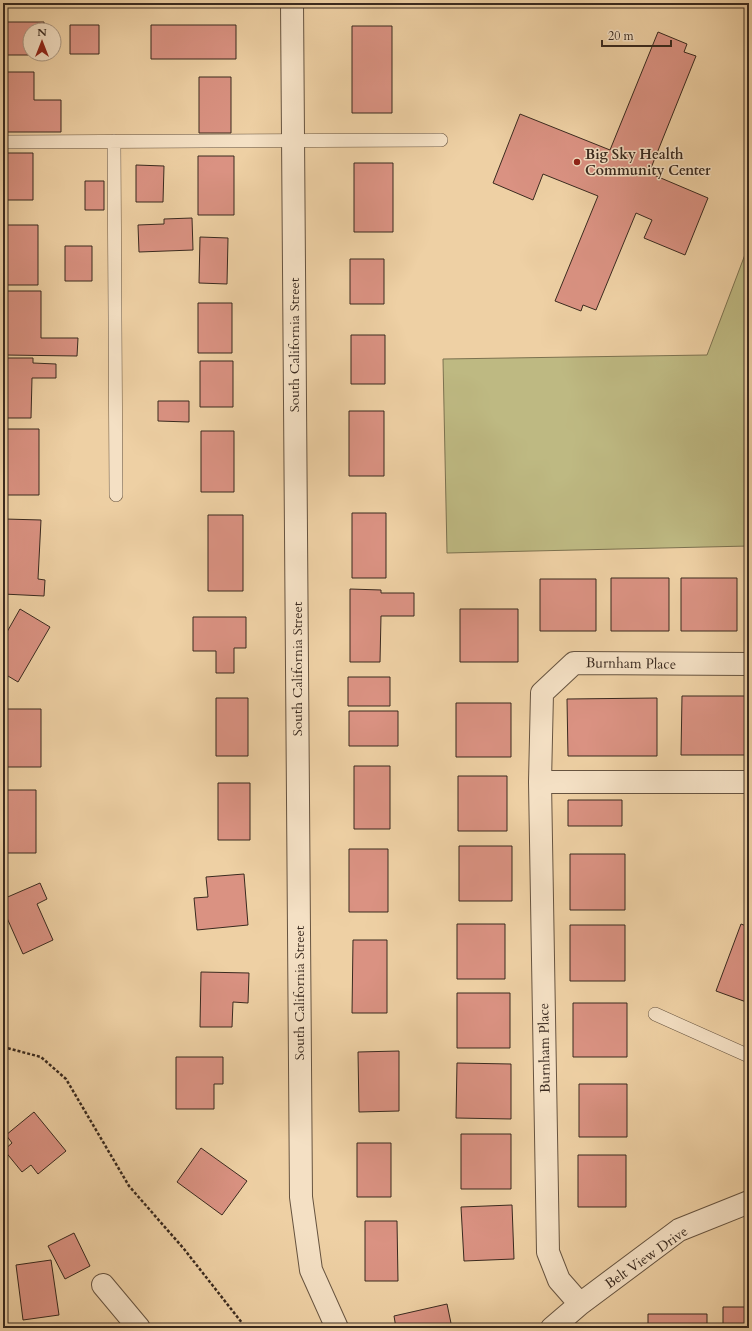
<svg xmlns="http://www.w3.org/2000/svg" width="752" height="1331" viewBox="0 0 752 1331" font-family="Cardo,serif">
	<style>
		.green { fill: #beb982; stroke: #7c7250 }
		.building { fill: #da9282; stroke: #3a2a1f }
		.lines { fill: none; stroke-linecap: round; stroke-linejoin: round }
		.lane-casing { stroke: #675440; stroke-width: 14 }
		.street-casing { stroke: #675440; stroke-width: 24 }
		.path { stroke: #3a2a1f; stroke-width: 2.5; stroke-dasharray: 3 2; stroke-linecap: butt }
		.lane { stroke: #f4e0c4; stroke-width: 13 }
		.street { stroke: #f4e0c4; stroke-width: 22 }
		.poi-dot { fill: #8f2418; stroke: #f4e0c4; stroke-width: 1.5 }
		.labels { text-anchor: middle; stroke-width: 3; stroke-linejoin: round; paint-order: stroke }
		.poi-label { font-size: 14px; font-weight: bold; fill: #3a2a1f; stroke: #f4e0c4; text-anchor: start }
		.street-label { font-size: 14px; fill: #3a2a1f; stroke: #f4e0c4 }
	</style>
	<rect width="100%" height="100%" fill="#eed0a4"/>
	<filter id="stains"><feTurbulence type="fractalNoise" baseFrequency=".005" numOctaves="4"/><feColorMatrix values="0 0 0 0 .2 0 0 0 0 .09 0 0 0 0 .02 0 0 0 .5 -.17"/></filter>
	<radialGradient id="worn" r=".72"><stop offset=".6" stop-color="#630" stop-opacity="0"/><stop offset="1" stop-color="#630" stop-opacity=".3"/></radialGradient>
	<!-- green -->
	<path class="green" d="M749,244V546L447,553L443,359L707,355Z"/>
	<!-- building -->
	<path class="building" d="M3,22H44V30H30V54L44,55H3Z
		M70,25H99V54H70Z
		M151,25H236V59H151Z
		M352,26H392V113H352Z
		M658,32L687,44L684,52L696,56L649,173L708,198L685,255L644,238L652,220L636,213L596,310L583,305L581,311L555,301L598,196L543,174L533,200L493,183L520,114L610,150Z
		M3,72H34V100H61V132H3Z
		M199,77H231V133H199Z
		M3,153H33V200H3Z
		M198,156H234V215H198Z
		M354,163H393V232H354Z
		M136,165L164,166L163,202H136Z
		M85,181H104V210H85Z
		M192,218L193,250L139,252L138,225L164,224V219Z
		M3,225H38V285H3Z
		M200,237L228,238L227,284L199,283Z
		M65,246H92V281H65Z
		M350,259H384V304H350Z
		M5,291H41V338H78L77,356L5,355Z
		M198,303H232V353H198Z
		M351,335H385V384H351Z
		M3,358H33V363L56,364V378H32L31,418H3Z
		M200,361H233V407H200Z
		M158,401H189V422L158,421Z
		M349,411H384V476H349Z
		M6,429H39V495H6Z
		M201,431H234V492H201Z
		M352,513H386V578H352Z
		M208,515H243V591H208Z
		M5,519L41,520L38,579L45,580L44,596L3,594Z
		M611,578H669V631H611Z
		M681,578H737V631H681Z
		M540,579H596V631H540Z
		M350,589L381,590V593H414V616H381L380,662H350Z
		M20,609L50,627L18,682L3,673V639Z
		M460,609H518V662H460Z
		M193,617H246V648H234V673H216V651H193Z
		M348,677H390V706H348Z
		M682,696H749V755H681Z
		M216,698H248V756H216Z
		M657,698V756H568L567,699Z
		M456,703H511V757H456Z
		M3,709H41V767H3Z
		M349,711H398V746H349Z
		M354,766H390V829H354Z
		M458,776H507V831H458Z
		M218,783H250V840H218Z
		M3,790H36V853H3Z
		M568,800H622V826H568Z
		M459,846H512V901H459Z
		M349,849H388V912H349Z
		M570,854H625V910H570Z
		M244,874L248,925L197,930L194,898L208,897L206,877Z
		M40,883L47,899L37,904L53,940L23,954L3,909V899Z
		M457,924H505V979H457Z
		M741,924L749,927V1003L716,991Z
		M570,925H625V981H570Z
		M353,940H387V1013H352Z
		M201,972L249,973L248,1003L233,1002L232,1027H200Z
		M457,993H510V1048H457Z
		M573,1003H627V1057H573Z
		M399,1051V1111L359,1112L358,1052Z
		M176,1057H223V1084H214V1109H176Z
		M457,1063L511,1064V1119L456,1118Z
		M579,1084H627V1137H579Z
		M34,1112L66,1151L38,1174L31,1165L22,1172L4,1150L12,1143L6,1135Z
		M461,1134H511V1189H461Z
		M357,1143H391V1197H357Z
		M201,1148L247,1181L222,1215L177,1182Z
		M578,1155H626V1207H578Z
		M512,1205L514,1259L464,1261L461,1207Z
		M365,1221H397L398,1281H365Z
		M74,1233L90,1266L65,1279L48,1246Z
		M51,1260L59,1315L23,1320L16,1265Z
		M447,1304L452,1328H396L394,1316Z
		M723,1307H749V1328H723Z
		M648,1314H707V1328H648Z"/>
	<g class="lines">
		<!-- lane casing -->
		<g class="lane-casing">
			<path id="lane" d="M114,141L116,495
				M3,142L441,140
				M655,1014L749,1056"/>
		</g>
		<!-- street casing -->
		<g class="street-casing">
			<path id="street" d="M292,3L301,1197L311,1270L337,1328
				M540,782H749
				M103,1285L139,1328
				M580,1304L559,1280L548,1252L540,782L542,693L574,663L749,664
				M552,1328L580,1304L679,1230L749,1202"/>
		</g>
		<!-- path -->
		<path class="path" d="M3,1047L41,1057L66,1079L129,1186L184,1249L246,1328"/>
		<!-- lane -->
		<use href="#lane" class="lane"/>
		<!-- street -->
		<use href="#street" class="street"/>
	</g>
	<!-- markers -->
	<circle class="poi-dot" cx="577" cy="162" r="4"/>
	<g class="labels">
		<!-- poi labels -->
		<g class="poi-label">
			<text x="585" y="159">Big Sky Health<tspan x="585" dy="16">Community Center</tspan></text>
		</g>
		<!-- street labels -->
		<g class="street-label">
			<text transform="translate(294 345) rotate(-90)" y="5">South California Street</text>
			<text transform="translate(631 663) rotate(1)" y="5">Burnham Place</text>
			<text transform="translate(297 669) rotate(-90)" y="5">South California Street</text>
			<text transform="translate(299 993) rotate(-90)" y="5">South California Street</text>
			<text transform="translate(544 1048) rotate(-91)" y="5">Burnham Place</text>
			<text transform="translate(646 1257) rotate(-35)" y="5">Belt View Drive</text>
		</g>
	</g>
	<!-- margin -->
	<rect width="752" height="1331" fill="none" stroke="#eed0a4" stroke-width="16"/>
	<rect x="4" y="4" width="744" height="1323" fill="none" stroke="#3a2a1f" stroke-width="2"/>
	<rect x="8" y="8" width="736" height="1315" fill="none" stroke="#3a2a1f"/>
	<!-- north arrow -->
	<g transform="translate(42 42)"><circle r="19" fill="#f4e0c4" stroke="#aa9782"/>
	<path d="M0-3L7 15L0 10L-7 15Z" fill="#8f2418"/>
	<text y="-6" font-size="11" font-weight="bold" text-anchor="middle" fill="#3a2a1f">N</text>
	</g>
	<!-- scale -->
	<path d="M602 40v6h69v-6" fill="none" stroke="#3a2a1f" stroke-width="2"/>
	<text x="608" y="40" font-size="12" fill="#3a2a1f" stroke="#f4e0c4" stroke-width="3" paint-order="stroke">20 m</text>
	<rect width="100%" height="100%" filter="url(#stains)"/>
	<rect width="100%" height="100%" fill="url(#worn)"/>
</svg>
